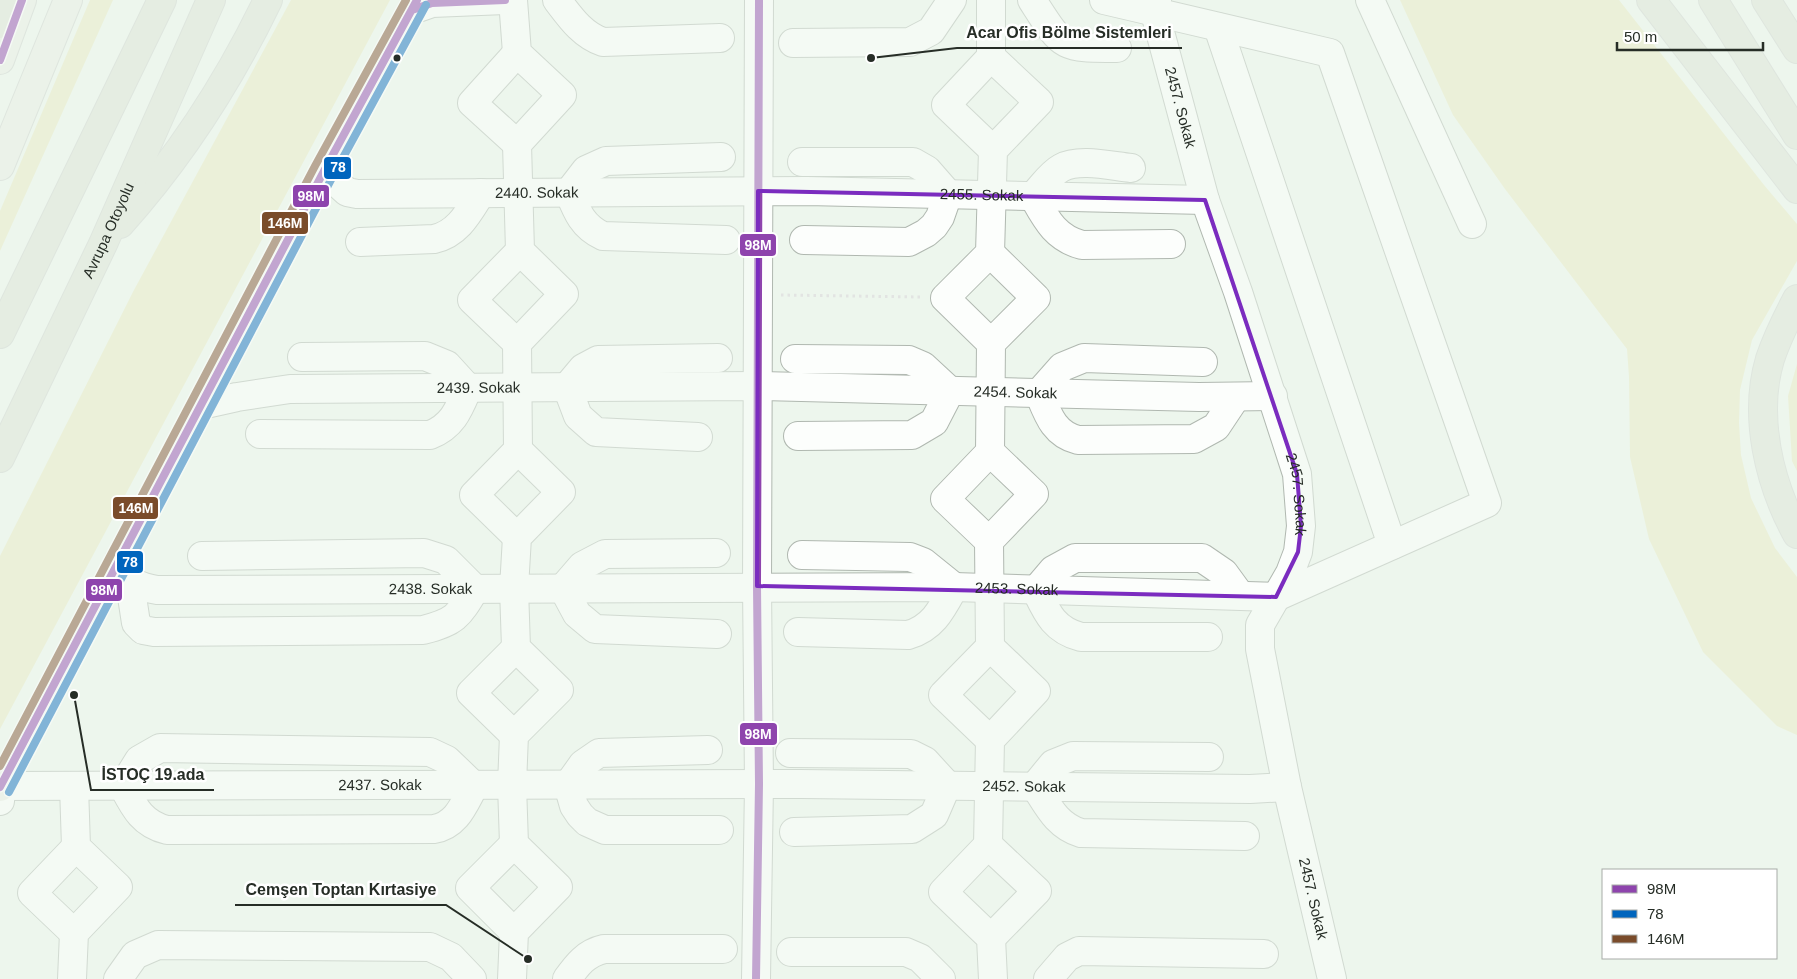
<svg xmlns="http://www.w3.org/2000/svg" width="1797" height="979" viewBox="0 0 1797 979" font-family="Arial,sans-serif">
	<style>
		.green { fill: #e9e9c2 }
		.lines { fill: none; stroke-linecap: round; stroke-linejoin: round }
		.minor-casing { stroke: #b0b8b0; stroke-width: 30 }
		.major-casing { stroke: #cdd2cd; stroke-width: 30 }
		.highway-casing { stroke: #cdd2cd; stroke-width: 30 }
		.path { stroke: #e2e4e2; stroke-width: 3; stroke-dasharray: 2.5 4; stroke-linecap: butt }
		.minor { stroke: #fcfefc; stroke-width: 28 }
		.major { stroke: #e9ede4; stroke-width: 28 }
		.highway { stroke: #dce2d4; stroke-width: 28 }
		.bus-1-casing { stroke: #fff; stroke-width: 11 }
		.bus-2-casing { stroke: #fff; stroke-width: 11 }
		.bus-3-casing { stroke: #fff; stroke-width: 11 }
		.bus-1 { stroke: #8e44ad; stroke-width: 8 }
		.bus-2 { stroke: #0065bd; stroke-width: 8 }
		.bus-3 { stroke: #7a4b2a; stroke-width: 8 }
		.marked { fill: none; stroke: #7b2cbf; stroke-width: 4; stroke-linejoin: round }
		.bus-dot { fill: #262d26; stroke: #fff; stroke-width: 2 }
		.labels { text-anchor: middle; stroke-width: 5; stroke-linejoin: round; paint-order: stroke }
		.street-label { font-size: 15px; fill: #262d26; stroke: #fff }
		.leader { fill: none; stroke: #262d26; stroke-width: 2 }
		.callout-dot { fill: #262d26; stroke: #fff; stroke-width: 2 }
		.callout-label { font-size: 16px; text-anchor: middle; font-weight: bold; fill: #262d26; stroke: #fff; stroke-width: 5; stroke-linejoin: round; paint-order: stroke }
		.line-badge { stroke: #fff; stroke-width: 2 }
		.badge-label { font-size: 14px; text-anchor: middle; font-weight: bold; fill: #fff }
	</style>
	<rect width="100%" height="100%" fill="#edf6ed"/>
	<!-- green -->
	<path class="green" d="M90,0H113L0,251V211Z
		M291,0H390L0,729V556L134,290Z
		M1400,0H1619L1764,185L1797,224V261L1752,340L1740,390L1739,423L1741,455L1751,498L1775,548L1797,577V735L1777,726L1703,652L1649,539L1630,457L1629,377L1627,349L1505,189L1453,115Z
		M1797,364V471L1792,461L1788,396Z"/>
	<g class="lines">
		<!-- minor casing -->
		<g class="minor-casing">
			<g id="minor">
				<path d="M513,0L517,53L562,95L517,144L520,251L564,294L517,343"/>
				<path d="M557,0C570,17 582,35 603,42L720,38"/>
				<path d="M991,0V57L946,105L993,150"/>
				<path d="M1032,0C1063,48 1060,48 1117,48"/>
				<path id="s1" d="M1157,0L1155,13L1205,200L1238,292L1297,474L1301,526L1298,552L1290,573L1260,625V649L1287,787L1332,979"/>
				<path d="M1370,0L1472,224"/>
				<path d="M412,10L432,3L505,0"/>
				<path d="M1218,27L1392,545"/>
				<path d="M793,43L910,42L931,31L952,0"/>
				<path d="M517,144L472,103L517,53"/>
				<path d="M721,157L606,161L586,170L569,192C577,212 583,227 603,236L726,240"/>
				<path d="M802,162H913L927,170L948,194L940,217L934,226L926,233L909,242L804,240"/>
				<path d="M1131,168C1111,166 1079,158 1061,168C1050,174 1042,187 1033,196C1046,219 1055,238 1082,245L1171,244"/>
				<path id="s2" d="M324,171L347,192L357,194L807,191L1205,200"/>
				<path d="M360,242L434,239C458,234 469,212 481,193"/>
				<path d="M991,343L945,298L990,253L993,150L1039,102L991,57"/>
				<path d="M795,359L909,360L923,366L950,391L934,422L912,435L798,436"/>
				<path d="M1203,362L1084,358L1062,367L1039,393C1048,415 1054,434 1078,440L1194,439L1216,427L1236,397"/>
				<path id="s3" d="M201,405L237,397L290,389L758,386L1199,397L1273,396"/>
				<path d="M260,434L430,435C453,426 459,409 468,388L447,365L425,356L302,357"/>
				<path d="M698,437L596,432L578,416L567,387L583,368L598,360L718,358"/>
				<path d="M990,452L1034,494L989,541L990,647L1036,691L990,740L988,845L943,892L991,938L993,979"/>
				<path d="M517,537L474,495L518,450L517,343L472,300L520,251"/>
				<path d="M989,541L945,499L990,452L991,343L1036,298L990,253"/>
				<path d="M716,553L605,554L582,566L563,588L577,614L595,629L717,634"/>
				<path id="s4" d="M119,560C130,581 133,586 157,590L954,587L1276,597L1487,503L1330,53L1104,0"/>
				<path d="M129,577L136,623L143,630L154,632L423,630C455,622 458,617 475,589L446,560L424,553L202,556"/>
				<path d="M798,632L908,635C933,628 942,609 954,587L923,562L910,557L802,555"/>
				<path d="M1208,637H1081C1054,630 1047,613 1036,590L1053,570L1075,558H1202L1224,573L1240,595"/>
				<path d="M514,735L471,693L516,648"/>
				<path d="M990,740L943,695L990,647"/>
				<path d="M160,748L430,752L447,760L474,786C464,804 457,825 434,829L167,830C142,824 134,807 123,786L139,760Z"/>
				<path d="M708,750L599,753L583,764L568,785L574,806L580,815L587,822L605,830H719"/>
				<path d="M790,753L911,754L925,761L947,785L934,815L912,829L794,832"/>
				<path d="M1209,757L1073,756L1053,764L1035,786C1048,806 1057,826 1081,833L1245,836"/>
				<path id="s5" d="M0,801L1,786L801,784L1250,789L1287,787"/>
				<path d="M988,845L1037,891L991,938"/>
				<path d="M514,932L470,888L514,844"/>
				<path d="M74,933L32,893L76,847"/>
				<path d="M791,952H906L920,958L941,979"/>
				<path d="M72,979L74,933L118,887L76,847L74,786"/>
				<path d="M118,979L135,955L158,945L430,947L451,957L472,979"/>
				<path d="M512,979L514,932L558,887L514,844L512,785L514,735L559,690L516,648L514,588L517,537L561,492L518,450"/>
				<path d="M567,979C577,965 586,953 604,949H723"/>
				<path d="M756,979L759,784L757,586L759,0"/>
				<path d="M1048,979L1067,957L1079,951L1264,954"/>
			</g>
		</g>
		<!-- major casing -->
		<g class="major-casing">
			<path id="major" d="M0,60L22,0
				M0,166L68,0
				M0,787L324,171L417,0"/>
		</g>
		<!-- highway casing -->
		<g class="highway-casing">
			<g id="highway">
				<path d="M1651,0L1797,189"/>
				<path d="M1713,0L1797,135"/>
				<path d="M1766,0L1797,49"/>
				<path d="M0,24L11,0"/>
				<path d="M120,224C180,157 229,81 268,0"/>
				<path d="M1797,299C1787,318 1777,338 1770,359C1753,416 1769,483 1797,534"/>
				<path d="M0,334L162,0"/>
				<path id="s6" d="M0,458L103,244L211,0"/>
			</g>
		</g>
		<!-- path -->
		<path class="path" d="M781,295L922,297"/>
		<!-- minor -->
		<use href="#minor" class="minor"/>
		<!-- major -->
		<use href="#major" class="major"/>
		<!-- highway -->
		<use href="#highway" class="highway"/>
		<!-- bus-1 casing -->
		<g class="bus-1-casing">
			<path id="bus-1" d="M412,10L432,3L505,0
				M0,60L22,0
				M0,787L324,171L417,0
				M756,979L759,784L757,586L759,0"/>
		</g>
		<!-- bus-2 casing -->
		<g class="bus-2-casing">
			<path id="bus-2" d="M9,792L333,176L426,5"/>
		</g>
		<!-- bus-3 casing -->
		<g class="bus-3-casing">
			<path id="bus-3" d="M0,766L315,166L406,0"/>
		</g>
		<!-- bus-1 -->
		<use href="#bus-1" class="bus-1"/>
		<!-- bus-2 -->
		<use href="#bus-2" class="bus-2"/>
		<!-- bus-3 -->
		<use href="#bus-3" class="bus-3"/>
	</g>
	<!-- marked area -->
	<path d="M0 0H1797V979H0ZM758,191L1205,200L1297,474L1301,526L1298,552L1276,597L757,586Z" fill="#edf6ed" fill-opacity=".55" fill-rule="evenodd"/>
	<path class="marked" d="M758,191L1205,200L1297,474L1301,526L1298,552L1276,597L757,586Z"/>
	<!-- markers -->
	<circle class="bus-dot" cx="397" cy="58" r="4.5"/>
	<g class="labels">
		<!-- street labels -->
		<g class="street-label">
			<text dy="5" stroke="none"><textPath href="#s1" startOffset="111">2457. Sokak</textPath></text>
			<text dy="5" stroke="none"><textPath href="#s2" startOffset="221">2440. Sokak</textPath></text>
			<text dy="5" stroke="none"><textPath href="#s2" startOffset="666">2455. Sokak</textPath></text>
			<text dy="5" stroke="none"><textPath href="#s6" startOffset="252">Avrupa Otoyolu</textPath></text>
			<text dy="5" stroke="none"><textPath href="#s3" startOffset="279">2439. Sokak</textPath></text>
			<text dy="5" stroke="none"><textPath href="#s3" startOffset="816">2454. Sokak</textPath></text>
			<text dy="5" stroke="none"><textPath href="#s1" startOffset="516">2457. Sokak</textPath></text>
			<text dy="5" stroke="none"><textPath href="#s4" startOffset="325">2438. Sokak</textPath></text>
			<text dy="5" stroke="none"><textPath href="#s4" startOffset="911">2453. Sokak</textPath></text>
			<text dy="5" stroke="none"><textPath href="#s5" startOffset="394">2437. Sokak</textPath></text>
			<text dy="5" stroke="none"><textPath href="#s5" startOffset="1038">2452. Sokak</textPath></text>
			<text dy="5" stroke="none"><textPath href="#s1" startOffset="936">2457. Sokak</textPath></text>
		</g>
	</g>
	<!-- callouts -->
	<path class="leader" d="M871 58L957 48H1182M74 695L91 790H214M528 959L446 905H235"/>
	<g class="callout-dot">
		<circle cx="871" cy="58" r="5"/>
		<circle cx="74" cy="695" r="5"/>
		<circle cx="528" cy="959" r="5"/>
	</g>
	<g class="callout-label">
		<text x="1069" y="38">Acar Ofis Bölme Sistemleri</text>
		<text x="153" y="780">İSTOÇ 19.ada</text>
		<text x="341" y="895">Cemşen Toptan Kırtasiye</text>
	</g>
	<g class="line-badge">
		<rect x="323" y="156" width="29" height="24" rx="5" fill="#0065bd"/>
		<rect x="292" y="184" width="38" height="24" rx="5" fill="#8e44ad"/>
		<rect x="261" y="211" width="48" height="24" rx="5" fill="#7a4b2a"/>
		<rect x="739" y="233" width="38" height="24" rx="5" fill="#8e44ad"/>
		<rect x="112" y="496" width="47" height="24" rx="5" fill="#7a4b2a"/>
		<rect x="116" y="550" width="28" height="24" rx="5" fill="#0065bd"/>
		<rect x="85" y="578" width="38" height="24" rx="5" fill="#8e44ad"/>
		<rect x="739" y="722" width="39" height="24" rx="5" fill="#8e44ad"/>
	</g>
	<g class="badge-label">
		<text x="338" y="172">78</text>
		<text x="311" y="201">98M</text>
		<text x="285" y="228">146M</text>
		<text x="758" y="250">98M</text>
		<text x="136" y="513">146M</text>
		<text x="130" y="567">78</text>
		<text x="104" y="595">98M</text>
		<text x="758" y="739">98M</text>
	</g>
	<!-- legend -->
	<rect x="1602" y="869" width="175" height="90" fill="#ffffff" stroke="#a8aba8"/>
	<rect x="1612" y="885" width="25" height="8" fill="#8e44ad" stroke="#a8aba8"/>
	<text x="1647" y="894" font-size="15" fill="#262d26">98M</text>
	<rect x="1612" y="910" width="25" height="8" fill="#0065bd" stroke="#a8aba8"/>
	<text x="1647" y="919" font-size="15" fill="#262d26">78</text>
	<rect x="1612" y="935" width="25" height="8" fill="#7a4b2a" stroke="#a8aba8"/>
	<text x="1647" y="944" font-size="15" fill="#262d26">146M</text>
	<!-- scale -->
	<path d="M1617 42v8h146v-8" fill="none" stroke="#262d26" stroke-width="2.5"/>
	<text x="1624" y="42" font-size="15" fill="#262d26" stroke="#ffffff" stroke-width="4" paint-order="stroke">50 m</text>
</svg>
